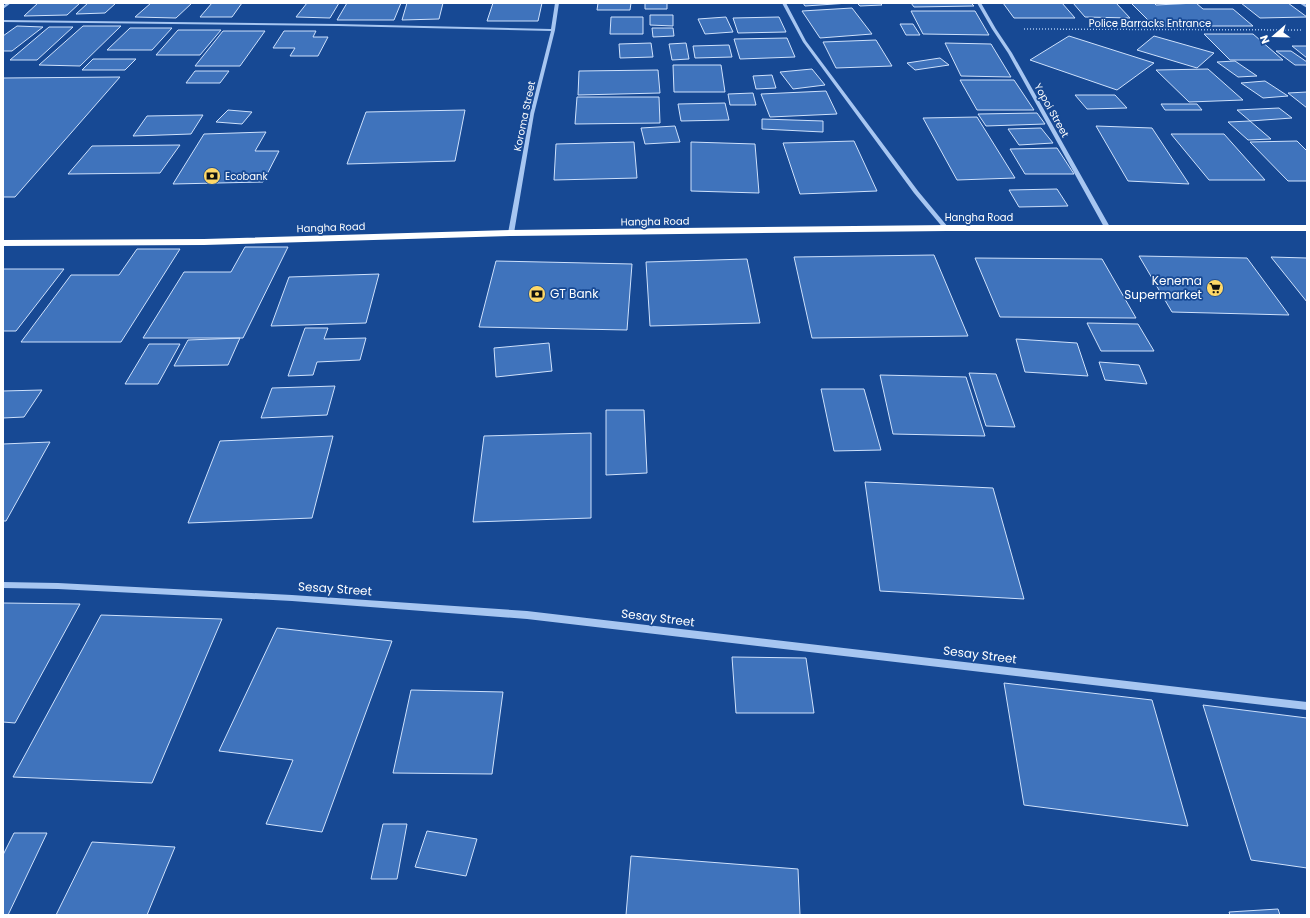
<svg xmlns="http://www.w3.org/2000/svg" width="1310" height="918" viewBox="0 0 1310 918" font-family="Poppins,sans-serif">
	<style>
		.building { fill: #3f73bc; stroke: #cee1fc }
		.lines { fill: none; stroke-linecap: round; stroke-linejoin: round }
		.path { stroke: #a7c6f1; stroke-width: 1.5; stroke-dasharray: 1 2; stroke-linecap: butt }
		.minor { fill: #a7c6f1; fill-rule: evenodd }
		.highway { fill: #fff; fill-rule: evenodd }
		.labels { text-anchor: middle; stroke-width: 3.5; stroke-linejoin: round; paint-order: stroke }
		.far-street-label { font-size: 10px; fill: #fff; stroke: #174994 }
		.far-poi-label { font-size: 10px; fill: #fff; stroke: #174994; text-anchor: start }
		.poi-label { font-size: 12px; fill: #fff; stroke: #174994; text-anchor: end }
		.street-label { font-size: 12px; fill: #fff; stroke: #174994 }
	</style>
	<rect width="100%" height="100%" fill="#174994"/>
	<!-- building -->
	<path class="building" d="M38,3H80L67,15L24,16Z
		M88,3H116L105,13L76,14Z
		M151,3H192L176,18L135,17Z
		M212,3H242L232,17H200Z
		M307,3H339L330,18L296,17Z
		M347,3H401L394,20H337Z
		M407,3H443L439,19L402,20Z
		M493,3H542L538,21H487Z
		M598,3H631L630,10H597Z
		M645,3H667V9H645Z
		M803,3H849L805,6Z
		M857,3H880L882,5L860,6Z
		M911,3H971L974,6L914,7Z
		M1003,3H1062L1075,18H1014Z
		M1073,3H1116L1130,18L1085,17Z
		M1131,3H1154L1156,5L1196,3L1203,9H1233L1253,26H1154Z
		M1241,3H1288L1307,17L1260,18Z
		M852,8L872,34L820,38L802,11Z
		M911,11H975L989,35L923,34Z
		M650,15H673V26L650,25Z
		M611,17H643V34H610Z
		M726,17L733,32L705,34L698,19Z
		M779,17L786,32L738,33L733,18Z
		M900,24H913L920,35H906Z
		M17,26L43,27L12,51H3V36Z
		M83,26H121L80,66L39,65Z
		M49,27H73L37,60H10Z
		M130,28H172L152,50H107Z
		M652,28H673L674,36L653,37Z
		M178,30H221L200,55H156Z
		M223,31H265L240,66H195Z
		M284,31H316L313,37H328L318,56H290L295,48H273Z
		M1204,34H1253L1283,60H1230Z
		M1069,36L1154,63L1117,90L1030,60Z
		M1154,36L1214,53L1197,68L1137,50Z
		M787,38L795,57L740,59L734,39Z
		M876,40L892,66L836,68L823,42Z
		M651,43L653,57L620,58L619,44Z
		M686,43L689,59L672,60L669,44Z
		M945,43L991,44L1011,77L961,76Z
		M729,45L732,57L695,58L693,46Z
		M1292,46H1307V58Z
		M1276,51H1291L1307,62V65H1295Z
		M940,58L949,65L915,70L907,63Z
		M93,59H136L125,70H82Z
		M1235,61L1257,76L1238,77L1217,62Z
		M673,65H721L725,92H674Z
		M812,69L825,85L793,89L780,72Z
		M1208,69L1243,100L1189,102L1156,70Z
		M658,70L660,93L578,95L579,71Z
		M195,71H229L220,83H186Z
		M772,75L776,88L756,89L753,76Z
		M120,77L15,197H3V78Z
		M960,80H1014L1034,110H977Z
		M1265,81L1288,96L1263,98L1241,83Z
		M826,91L837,114L770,117L761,94Z
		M1307,92V108L1288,93Z
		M753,93L756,105H730L728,94Z
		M1075,95H1115L1127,108L1087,109Z
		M577,97H659L660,123L575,124Z
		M725,103L729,120L681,121L678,104Z
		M1161,104H1197L1202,110H1165Z
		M1279,108L1292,118L1250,121L1237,110Z
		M228,110L252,112L242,124L216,122Z
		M465,110L455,161L347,164L366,112Z
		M1037,113L1045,124L986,126L978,114Z
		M203,115L191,134L133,136L147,116Z
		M977,117L1015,178L957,180L923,118Z
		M762,119L823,121V132L762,129Z
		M1250,121L1271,139L1248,140L1228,122Z
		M675,126L680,142L645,144L641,128Z
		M1096,126L1152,128L1189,184L1128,181Z
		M1041,128L1053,143L1019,145L1008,129Z
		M266,132L255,151H279L263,182L173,184L204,134Z
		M1171,134H1224L1265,180H1209Z
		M854,141L877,191L800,194L783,143Z
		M1297,141L1307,151V181H1288L1250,142Z
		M634,142L637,178L554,180L556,144Z
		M691,142L755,144L759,193L691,191Z
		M180,145L160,173L68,174L92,146Z
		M1057,148L1074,174H1025L1010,149Z
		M1057,189L1068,206L1019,207L1009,190Z
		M245,247H288L243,338H143L184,272H231Z
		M137,249H180L121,342H21L71,275H119Z
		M934,255L968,336L812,338L794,257Z
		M1139,256L1247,258L1289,315L1172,312Z
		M1271,257L1307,258V302Z
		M975,258L1102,259L1136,318L1000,317Z
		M747,259L760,323L650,326L646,262Z
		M496,261L632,264L627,330L479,327Z
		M3,269H64L16,331H3Z
		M379,274L366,323L271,326L289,277Z
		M1087,323L1138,324L1154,351H1101Z
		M305,328H328L324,339L366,338L360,360L317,362L313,375L288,376Z
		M240,338L228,365L174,366L188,340Z
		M1016,339L1077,343L1088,376L1025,372Z
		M549,343L552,371L496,377L494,348Z
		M149,344H180L158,384H125Z
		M1099,362L1139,365L1147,384L1105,380Z
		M969,373L996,374L1015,427L986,426Z
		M880,375L966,377L985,436L893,434Z
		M335,386L327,415L261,418L272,388Z
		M821,389H864L881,450L834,451Z
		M42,390L24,417L3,418V391Z
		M606,410H644L647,473L606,475Z
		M591,433V518L473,522L484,436Z
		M333,436L312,518L188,523L220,441Z
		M50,442L6,521H3V444Z
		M865,482L993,488L1024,599L880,591Z
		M3,603L80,604L15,723L3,722Z
		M101,615L222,619L152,783L13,777Z
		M277,628L392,641L322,832L266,824L293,760L219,751Z
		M732,657L806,658L814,713H736Z
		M1004,683L1152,700L1188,826L1024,805Z
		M411,690L503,692L492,774L393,773Z
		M1203,705L1307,718V868L1251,860Z
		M383,824H407L397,879H371Z
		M427,831L477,839L466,876L415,867Z
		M14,833H47L8,915H3V855Z
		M92,842L175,847L147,915H56Z
		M631,856L798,869L800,915H626Z
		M1278,909L1280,915H1230L1229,912Z"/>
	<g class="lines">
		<!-- path -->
		<path class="path" d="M1024,29L1301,30"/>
		<!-- minor -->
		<path class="minor" d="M7,3H11L3,9V6Z
			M555,3H559L555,30L534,114L514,233L511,235L508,233L530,114L551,31L338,26L3,22V20L338,24L551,29Z
			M782,3H786L806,41L918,191L948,227V229H944L914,193L803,42Z
			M977,3H981L996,29L1012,53L1110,227L1109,228L1107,229L1104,227L1008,53L992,29Z
			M1299,3H1303L1307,5V8Z
			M3,582L58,583L292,595L527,611L1307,702V710L527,619L292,601L58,589L3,588Z"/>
		<!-- highway -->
		<path class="highway" d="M946,225H1307V231H946L511,236L204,245L3,246V240L204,239L511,230Z"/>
	</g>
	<!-- icons -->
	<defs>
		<g id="bank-disc" transform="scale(0.9)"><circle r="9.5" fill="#ffd867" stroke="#174994"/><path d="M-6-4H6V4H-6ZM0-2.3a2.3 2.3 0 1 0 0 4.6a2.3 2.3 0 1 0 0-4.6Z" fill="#111"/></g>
		<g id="supermarket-disc" transform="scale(0.9)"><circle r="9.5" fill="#ffd867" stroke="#174994"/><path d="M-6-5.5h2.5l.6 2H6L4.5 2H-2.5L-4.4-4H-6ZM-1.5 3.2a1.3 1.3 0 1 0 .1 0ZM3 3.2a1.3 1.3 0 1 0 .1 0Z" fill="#111"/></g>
	</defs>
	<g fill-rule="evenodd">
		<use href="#bank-disc" x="212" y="176"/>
		<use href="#supermarket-disc" x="1215" y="288"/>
		<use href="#bank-disc" x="537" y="294"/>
	</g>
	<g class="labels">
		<!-- far-street labels -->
		<g class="far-street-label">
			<text x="1150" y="27">Police Barracks Entrance</text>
			<text transform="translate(1052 110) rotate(61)" y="4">Yopoi Street</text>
			<text transform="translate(524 116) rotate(-78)" y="4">Koroma Street</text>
			<text x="979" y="221">Hangha Road</text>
			<text transform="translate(655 221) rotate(-1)" y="4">Hangha Road</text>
			<text transform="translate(331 227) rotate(-2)" y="4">Hangha Road</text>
		</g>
		<!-- far-poi labels -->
		<g class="far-poi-label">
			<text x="225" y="180">Ecobank</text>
		</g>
		<!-- poi labels -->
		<g class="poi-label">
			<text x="1202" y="285">Kenema<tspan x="1202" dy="14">Supermarket</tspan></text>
			<text x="550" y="298" text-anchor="start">GT Bank</text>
		</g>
		<!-- street labels -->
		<g class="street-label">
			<text transform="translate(335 589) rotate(4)" y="4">Sesay Street</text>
			<text transform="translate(658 618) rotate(7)" y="4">Sesay Street</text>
			<text transform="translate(980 655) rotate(7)" y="4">Sesay Street</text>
		</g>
	</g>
	<!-- border -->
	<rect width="1310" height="918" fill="none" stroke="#ffffff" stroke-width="8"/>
	<!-- north arrow -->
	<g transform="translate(1274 36) rotate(250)" stroke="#174994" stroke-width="3" paint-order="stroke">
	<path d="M0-3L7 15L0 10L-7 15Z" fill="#ffffff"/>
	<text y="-6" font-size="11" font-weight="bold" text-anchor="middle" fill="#ffffff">N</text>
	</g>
</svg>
